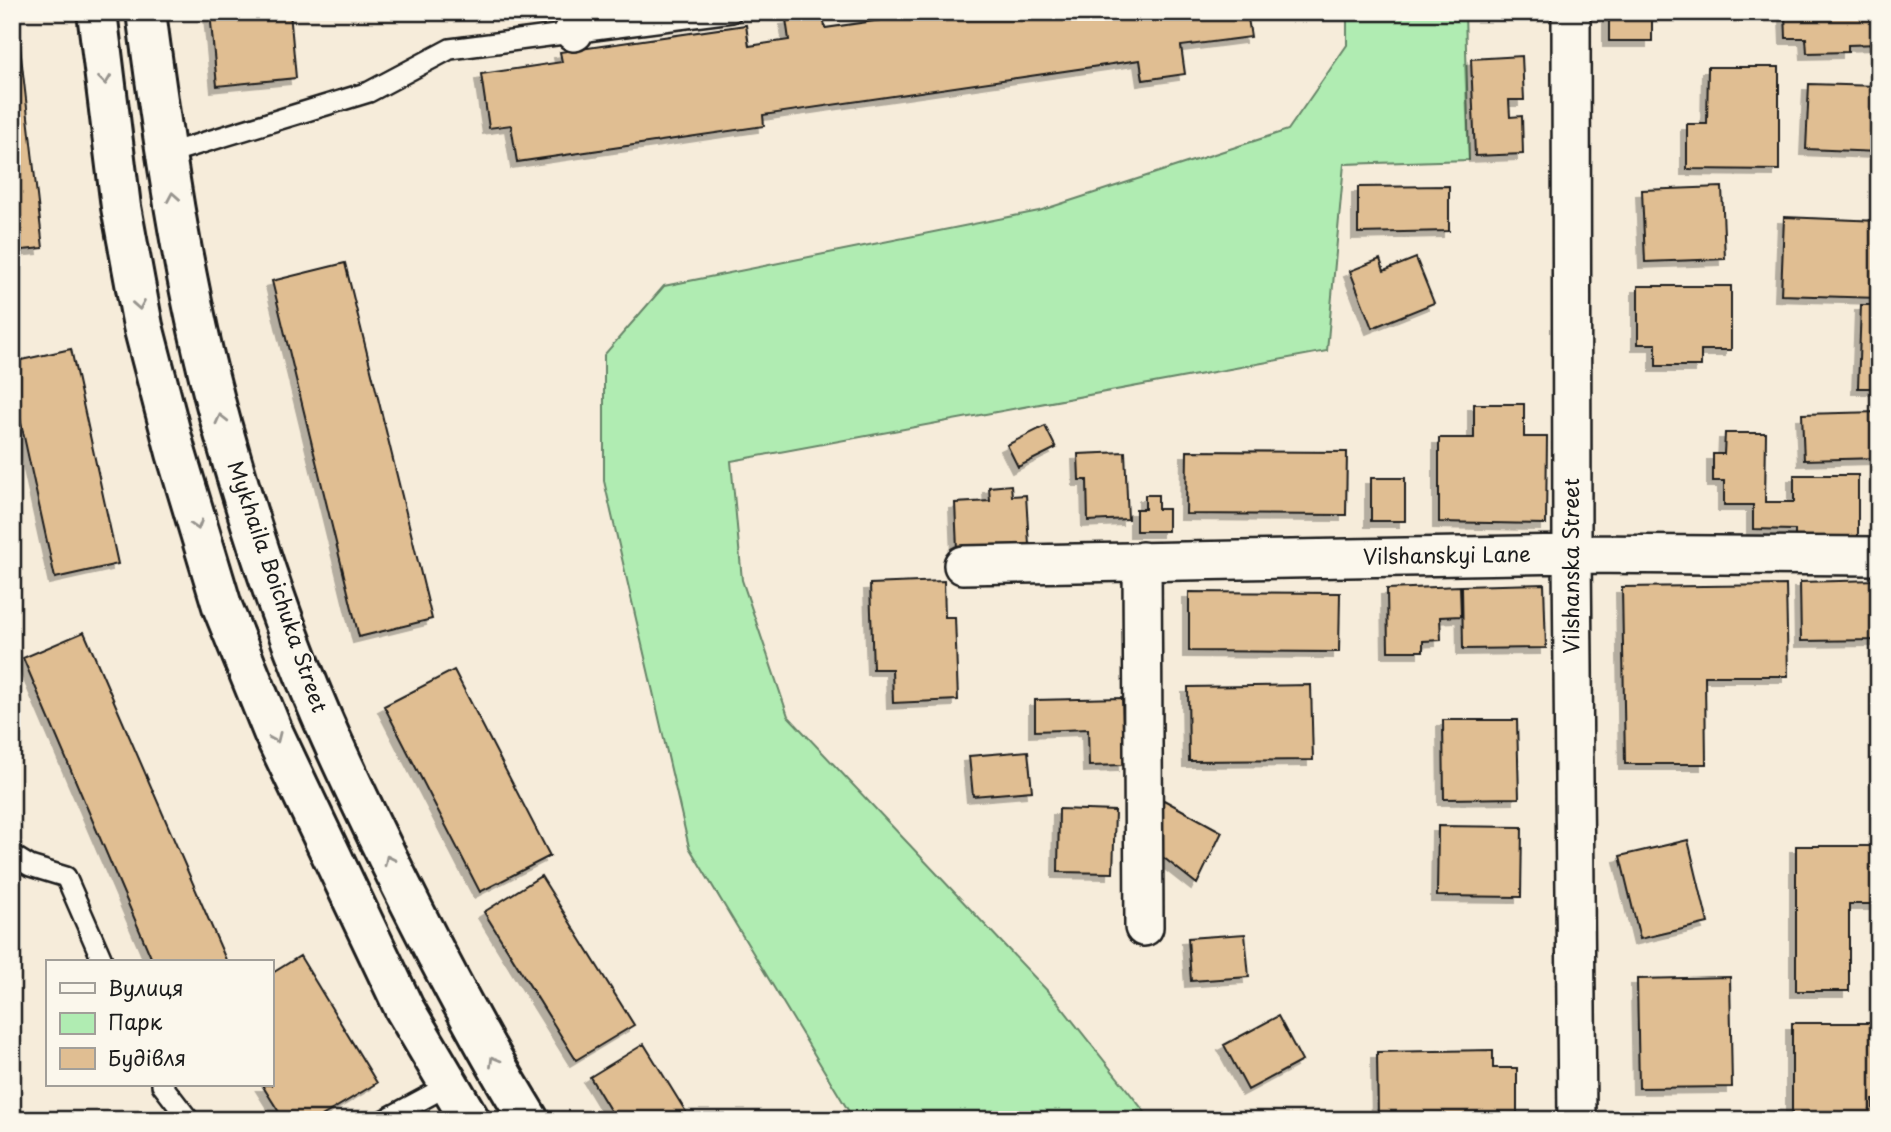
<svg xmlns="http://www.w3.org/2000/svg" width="1891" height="1132" viewBox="0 0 1891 1132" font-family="'Playpen Sans',sans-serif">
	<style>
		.green { fill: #b0ecb2; stroke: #668467; stroke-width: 2 }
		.building { fill: #e0be92; stroke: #1c1c1c; stroke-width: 2; filter: url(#shadow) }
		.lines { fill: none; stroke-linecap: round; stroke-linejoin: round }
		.lane-casing { stroke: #1c1c1c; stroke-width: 24 }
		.street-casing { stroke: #1c1c1c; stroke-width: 42 }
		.primary-casing { stroke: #1c1c1c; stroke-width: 44 }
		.lane { stroke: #fbf7ec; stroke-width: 19 }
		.street { stroke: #fbf7ec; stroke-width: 37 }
		.primary { stroke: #fbf7ec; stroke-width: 38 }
		.oneway { stroke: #97948e }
		.labels { text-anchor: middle; stroke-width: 5; stroke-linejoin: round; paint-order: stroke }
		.street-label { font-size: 21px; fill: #1c1c1c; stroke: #fbf7ec }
	</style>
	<defs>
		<filter id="shadow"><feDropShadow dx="-6" dy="6" stdDeviation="0" flood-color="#0004"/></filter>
	</defs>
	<rect width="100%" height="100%" fill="#f6ecda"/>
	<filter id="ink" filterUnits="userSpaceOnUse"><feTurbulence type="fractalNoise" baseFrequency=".0143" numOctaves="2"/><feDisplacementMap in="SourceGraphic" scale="14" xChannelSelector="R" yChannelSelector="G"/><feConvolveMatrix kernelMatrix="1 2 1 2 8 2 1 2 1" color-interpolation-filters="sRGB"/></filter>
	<g filter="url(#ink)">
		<!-- green -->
		<path class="green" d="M1347,12H1465L1469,160L1344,164L1327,351L731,461L742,580L788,716L1056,1000L1151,1120H854L689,847L604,481V355L664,286L1039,211L1288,130L1347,45Z"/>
		<!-- building -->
		<path class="building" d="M12,12H16L43,248L12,251Z
			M210,12H290L296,78L217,86Z
			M937,12H1247L1251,37L1181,46L1185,74L1143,80L1140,60L763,115L764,126L517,162L511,125L489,128L481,74L562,62L560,52L746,25L749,46L789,40L786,19L823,13L825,28Z
			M1609,12H1652V41H1609Z
			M1785,12H1879V44L1848,45V52L1807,53L1806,38H1786Z
			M1522,56L1524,100H1509L1510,117L1522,116L1523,154L1475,156L1471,59Z
			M1708,67H1779V170L1687,169V124H1707Z
			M1809,84L1879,86V152L1806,149Z
			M1449,186V231L1358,233V187Z
			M1722,187L1725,259L1645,262L1642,190Z
			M1784,217L1879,221V298L1781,295Z
			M1416,258L1434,303L1372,328L1350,271L1380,259L1384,271Z
			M345,263L432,619L359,637L272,281Z
			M1638,286H1731V350H1701V366H1656V344H1638Z
			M1861,305H1879V388H1858Z
			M71,349L118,564L55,578L12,382V362Z
			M1474,404H1524V437H1547L1546,524L1439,522V438H1474Z
			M1879,412V458L1804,460L1802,414Z
			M1045,426L1056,448L1018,467L1007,445Z
			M1725,433H1766L1765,502H1794V475H1858V546H1795V530L1753,529V505H1724V481H1713V454H1724Z
			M1187,451L1347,452L1346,515L1186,514Z
			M1125,452L1128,519L1088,521L1087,480H1079L1078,454Z
			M1371,478H1405V521H1371Z
			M1011,485L1012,496L1026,495L1029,545L957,549L955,503L990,501L989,487Z
			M1145,495H1158V509H1168V531H1136V509H1145Z
			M1879,580V640L1801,641L1800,582Z
			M944,581L945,617H955L958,700L893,703L892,669H873L870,584Z
			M1544,584L1546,648L1463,649L1462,586Z
			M1786,585L1788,676H1705L1706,764H1625L1622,587Z
			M1460,586L1461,616L1440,617L1441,640L1423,641V651H1388L1387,589Z
			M1189,592L1340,593L1339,652L1189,651Z
			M84,632L227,962H153L23,658Z
			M454,670L550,856L480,892L384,706Z
			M1311,685L1313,760L1189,761L1188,687Z
			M1122,698L1124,765L1089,766L1088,729L1035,731V700Z
			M1443,720H1517L1519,798L1444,799Z
			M1028,751L1032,791L973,796L969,756Z
			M1162,799L1222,832L1197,884L1159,854Z
			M1059,809L1115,811L1113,873L1058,872Z
			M1438,826L1522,827L1521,897L1437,896Z
			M1688,840L1708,923L1640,939L1620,856Z
			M1796,846H1879V904H1849V991H1796Z
			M541,876L634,1025L576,1060L484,912Z
			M1245,934L1249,977L1191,981L1188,938Z
			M300,956L377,1083L315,1120H284L262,1085H271V974Z
			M1730,977L1732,1087L1639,1088L1637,979Z
			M1278,1016L1302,1061L1248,1090L1224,1045Z
			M1792,1023H1879V1100H1873V1120H1792Z
			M644,1044L691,1120H616L590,1077Z
			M1493,1050V1068H1517V1120H1378L1377,1052Z"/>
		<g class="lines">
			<!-- lane casing -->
			<g class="lane-casing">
				<path id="lane" d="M166,154L369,92L450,49L732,12
					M12,855L30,866L66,877L103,962
					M162,1085L189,1120
					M384,1120L449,1085"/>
			</g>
			<!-- street casing -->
			<g class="street-casing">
				<path id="street" d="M1571,12L1572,554L1577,1120
					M574,32L576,12
					M1142,561L1144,927
					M963,565L1572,554L1879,556"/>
			</g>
			<!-- primary casing -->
			<g class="primary-casing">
				<path id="primary" d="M97,12L121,207L143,326L176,453L222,606L273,732L404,1008L470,1120
					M146,12C165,157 186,303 227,444C252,532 284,629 320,713C345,772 373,828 401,885C441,965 482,1044 529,1120"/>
			</g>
			<!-- lane -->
			<use href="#lane" class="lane"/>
			<!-- street -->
			<use href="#street" class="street"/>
			<!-- primary -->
			<use href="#primary" class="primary"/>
		</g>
		<!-- one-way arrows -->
		<defs><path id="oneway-chevron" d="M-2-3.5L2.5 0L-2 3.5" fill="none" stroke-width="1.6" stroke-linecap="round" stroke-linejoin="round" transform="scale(1.75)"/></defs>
		<g class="oneway">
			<use href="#oneway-chevron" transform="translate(105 80) rotate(83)"/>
			<use href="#oneway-chevron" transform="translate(173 197) rotate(-100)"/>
			<use href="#oneway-chevron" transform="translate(139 305) rotate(80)"/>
			<use href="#oneway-chevron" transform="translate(221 419) rotate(-104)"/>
			<use href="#oneway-chevron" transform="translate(197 525) rotate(73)"/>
			<use href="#oneway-chevron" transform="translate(276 738) rotate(66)"/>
			<use href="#oneway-chevron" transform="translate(389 860) rotate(-116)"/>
			<use href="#oneway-chevron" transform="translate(494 1061) rotate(-120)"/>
		</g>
	</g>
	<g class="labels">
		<!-- street labels -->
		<g class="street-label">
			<text transform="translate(1447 556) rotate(-1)" y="7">Vilshanskyi Lane</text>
			<text transform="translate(1572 566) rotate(-90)" y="7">Vilshanska Street</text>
			<text transform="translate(277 587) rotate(71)" y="7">Mykhaila Boichuka Street</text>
		</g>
	</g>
	<!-- margin -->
	<rect width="1891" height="1132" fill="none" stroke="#fbf7ec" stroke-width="42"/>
	<rect x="21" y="21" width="1849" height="1090" fill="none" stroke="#1c1c1c" stroke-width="2.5" filter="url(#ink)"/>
	<!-- legend -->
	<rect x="46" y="960" width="228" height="126" fill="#fbf7ec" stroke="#a29f99" stroke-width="2"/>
	<rect x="60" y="983" width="35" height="10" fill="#fbf7ec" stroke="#a29f99" stroke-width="2"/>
	<text x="108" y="996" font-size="21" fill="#1c1c1c">Вулиця</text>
	<rect x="60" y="1013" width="35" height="21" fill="#b0ecb2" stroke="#a29f99" stroke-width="2"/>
	<text x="108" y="1030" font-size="21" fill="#1c1c1c">Парк</text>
	<rect x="60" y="1048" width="35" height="21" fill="#e0be92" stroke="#a29f99" stroke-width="2"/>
	<text x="108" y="1066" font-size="21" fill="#1c1c1c">Будівля</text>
</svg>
